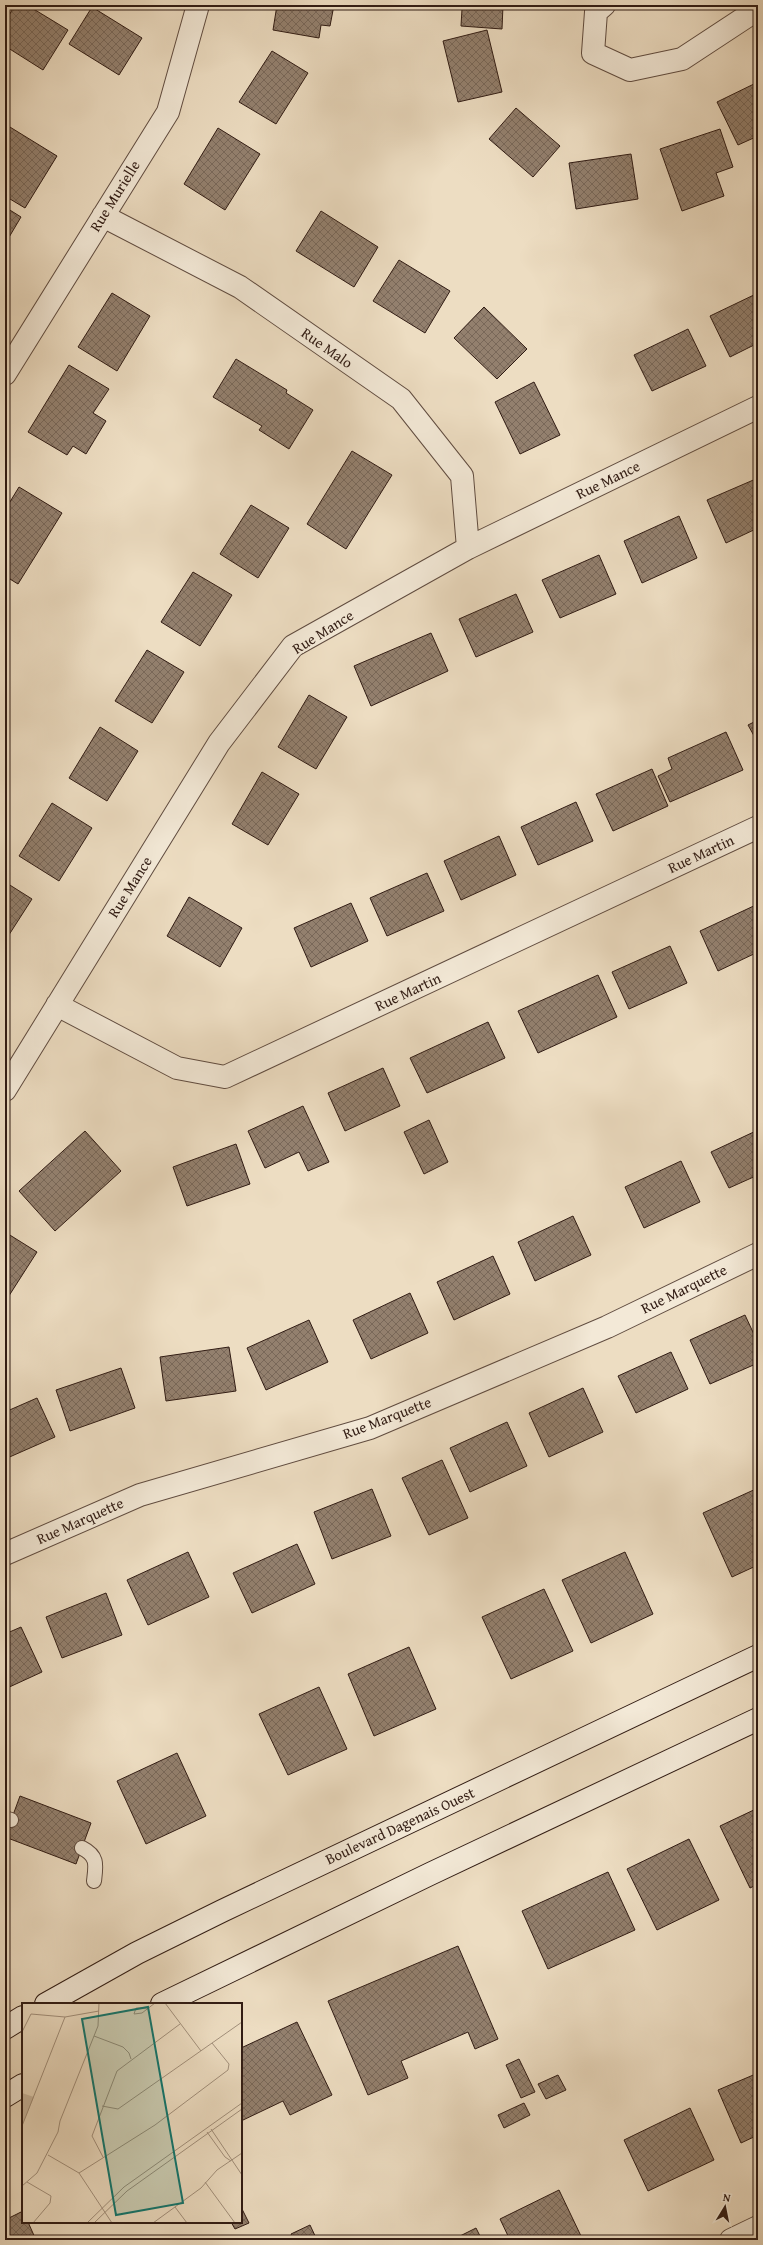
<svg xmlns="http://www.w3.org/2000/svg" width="763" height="2245" viewBox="0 0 763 2245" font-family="'Gentium Book Plus',serif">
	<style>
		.building { fill: url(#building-cross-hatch); stroke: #311c14 }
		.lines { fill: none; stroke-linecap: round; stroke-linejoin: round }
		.lane-casing { stroke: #604c40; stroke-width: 16 }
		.street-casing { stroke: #604c40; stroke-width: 24 }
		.secondary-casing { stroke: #311c14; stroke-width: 24 }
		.lane { stroke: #f3e9d7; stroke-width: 14 }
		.street { stroke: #f3e9d7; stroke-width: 22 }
		.secondary { stroke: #f3e9d7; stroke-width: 22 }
		.labels { text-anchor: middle; stroke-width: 4; stroke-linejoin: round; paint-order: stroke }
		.street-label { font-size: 15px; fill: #311c14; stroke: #f3e9d7 }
		.inset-road { fill: none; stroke: #a2907c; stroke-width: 1 }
		.view { fill: #0f766e; fill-opacity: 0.15; stroke: #0f766e; stroke-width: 2 }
		.inset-edge { fill: none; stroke: #311c14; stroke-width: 2 }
	</style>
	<defs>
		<pattern id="building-cross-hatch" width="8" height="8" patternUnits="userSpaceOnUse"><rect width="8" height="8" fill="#93806e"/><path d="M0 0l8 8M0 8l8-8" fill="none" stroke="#796859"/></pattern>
	</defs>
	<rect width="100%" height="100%" fill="#edddc2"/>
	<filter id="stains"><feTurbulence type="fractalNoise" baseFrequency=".005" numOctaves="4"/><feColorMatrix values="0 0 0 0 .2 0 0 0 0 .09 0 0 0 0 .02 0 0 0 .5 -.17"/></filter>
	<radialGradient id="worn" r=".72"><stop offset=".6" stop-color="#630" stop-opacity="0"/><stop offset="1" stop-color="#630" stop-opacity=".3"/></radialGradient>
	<!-- building -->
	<path class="building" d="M15,5H27L68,30L43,70L5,46V22Z
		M277,5H334L330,26L321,25L319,38L273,30Z
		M437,5H503L502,29L461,26L462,9L437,7Z
		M92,7L142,38L119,75L69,44Z
		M487,30L502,92L458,102L443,41Z
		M272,51L308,73L276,124L239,102Z
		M758,82V136L738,145L717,102Z
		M516,108L560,146L533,177L489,139Z
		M5,124L57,156L25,208L5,196Z
		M218,128L260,154L225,210L184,184Z
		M720,129L733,167L716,173L724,196L682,211L660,149Z
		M631,154L638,199L576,209L569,163Z
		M5,207L21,217L5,244Z
		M321,211L378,247L354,287L296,251Z
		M399,260L450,291L425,333L373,301Z
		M112,293L150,316L117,371L78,347Z
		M758,293V343L730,357L710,316Z
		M484,307L527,349L497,379L454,338Z
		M688,329L706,366L652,391L634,355Z
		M236,359L287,390L286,393L313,410L289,449L259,430L262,426L213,397Z
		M69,365L109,389L93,413L106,421L86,454L73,446L67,455L28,432Z
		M534,382L560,435L520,454L495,402Z
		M352,451L392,475L346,549L307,524Z
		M758,478V528L726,543L707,500Z
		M19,487L62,513L18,584L5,576V510Z
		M251,505L289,528L258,578L220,554Z
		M679,516L697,558L642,583L624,541Z
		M599,555L616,594L560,618L542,580Z
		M193,572L232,595L200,646L161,622Z
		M516,594L533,632L476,657L459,619Z
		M431,633L448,671L371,706L354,666Z
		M147,650L184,672L152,723L115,701Z
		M309,695L347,717L316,769L278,747Z
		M758,720V743L748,725Z
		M100,727L138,751L107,801L69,778Z
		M726,732L743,770L670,802L658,776L672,769L668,758Z
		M652,769L668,806L613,831L596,794Z
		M262,772L299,794L268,845L232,824Z
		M576,802L593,841L538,865L521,827Z
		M52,803L92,828L59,881L19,856Z
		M499,836L516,875L461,900L444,861Z
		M427,873L444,911L387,936L370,898Z
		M5,882L32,899L5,941Z
		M189,897L242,928L220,967L167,936Z
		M351,903L368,941L311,967L294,928Z
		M758,904V952L718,971L700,931Z
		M670,946L687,983L629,1009L612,972Z
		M598,975L617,1017L538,1053L518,1011Z
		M488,1022L505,1058L427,1093L410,1058Z
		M383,1068L400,1106L345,1131L328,1093Z
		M303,1106L329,1162L308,1171L299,1152L265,1168L248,1131Z
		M429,1120L448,1162L424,1174L404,1132Z
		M758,1130V1175L729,1188L711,1152Z
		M85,1131L121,1171L55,1231L19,1191Z
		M236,1144L250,1184L187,1206L173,1167Z
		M681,1161L700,1202L644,1228L625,1187Z
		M573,1216L591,1255L535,1281L518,1242Z
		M5,1232L37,1252L5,1302Z
		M493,1256L510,1294L454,1320L437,1282Z
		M410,1293L428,1333L371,1359L353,1320Z
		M745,1315L758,1343V1363L710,1384L690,1340Z
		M309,1320L328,1362L266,1390L247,1348Z
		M229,1347L236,1391L166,1401L160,1357Z
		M671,1352L688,1389L636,1413L618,1376Z
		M121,1368L135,1408L70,1431L56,1390Z
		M583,1388L603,1432L549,1457L529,1413Z
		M37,1398L55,1437L5,1459V1412Z
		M507,1422L527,1466L470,1492L450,1448Z
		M442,1460L468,1518L429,1535L402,1478Z
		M758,1488V1565L732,1577L703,1513Z
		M372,1489L391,1536L332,1559L314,1512Z
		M297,1544L315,1584L252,1613L233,1573Z
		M188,1552L209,1597L148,1625L127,1580Z
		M625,1552L653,1614L591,1643L562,1580Z
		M544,1589L573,1651L511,1679L482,1617Z
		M106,1593L122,1635L62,1658L46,1617Z
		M21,1627L42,1672L5,1689V1634Z
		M409,1647L436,1709L374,1736L348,1674Z
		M319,1687L347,1749L288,1775L259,1714Z
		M177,1753L206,1816L146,1844L117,1781Z
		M20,1796L91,1823L76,1864L5,1837Z
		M758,1808V1884L750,1888L720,1826Z
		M689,1839L719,1900L657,1930L627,1869Z
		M608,1872L635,1930L548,1969L522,1911Z
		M458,1946L498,2039L475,2049L468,2032L401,2061L408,2078L368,2095L328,2001Z
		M297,2022L332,2095L290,2115L283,2101L241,2121V2048Z
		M519,2059L535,2092L521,2098L506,2065Z
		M758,2073V2135L741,2143L718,2090Z
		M558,2075L566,2090L546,2099L538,2084Z
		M524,2103L530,2115L504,2128L498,2115Z
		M690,2108L714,2160L648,2191L624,2140Z
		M559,2190L581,2236L573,2240H510L500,2219Z
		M241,2207L249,2223L235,2229L231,2222H241Z
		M23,2211V2222H28L36,2240H5V2220Z
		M310,2225L317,2240H294L291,2234Z
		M476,2228L482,2240H452Z"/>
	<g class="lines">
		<!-- lane casing -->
		<g class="lane-casing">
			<path id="lane" d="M5,1818L11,1820
				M82,1848C98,1856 96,1865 94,1881"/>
		</g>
		<!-- street casing -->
		<g class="street-casing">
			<path id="street" d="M604,5L596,12L593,53L630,70L682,59L758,9
				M103,216L240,287L401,399L462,476L468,548
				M5,374L168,112L198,5
				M57,1005L177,1068L225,1077L758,827
				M5,1090L219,743L293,646L468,548L758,407
				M5,1554L140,1495L370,1428L607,1327L758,1254
				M731,2240L758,2227"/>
		</g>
		<!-- secondary casing -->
		<g class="secondary-casing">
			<path id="secondary" d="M46,2004L137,1953L222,1911L758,1656
				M162,2004L430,1874L758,1719
				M5,2028L23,2017
				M5,2096L23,2085"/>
		</g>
		<!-- lane -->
		<use href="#lane" class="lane"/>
		<!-- street -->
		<use href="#street" class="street"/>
		<!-- secondary -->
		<use href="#secondary" class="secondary"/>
	</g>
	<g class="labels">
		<!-- street labels -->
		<g class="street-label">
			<text transform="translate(115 196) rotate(-58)" y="5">Rue Murielle</text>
			<text transform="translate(327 348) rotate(35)" y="5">Rue Malo</text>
			<text transform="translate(608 480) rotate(-26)" y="5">Rue Mance</text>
			<text transform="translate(323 632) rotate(-32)" y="5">Rue Mance</text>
			<text transform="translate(701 854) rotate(-25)" y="5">Rue Martin</text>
			<text transform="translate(130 887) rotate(-58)" y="5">Rue Mance</text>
			<text transform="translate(408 992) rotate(-25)" y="5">Rue Martin</text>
			<text transform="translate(684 1289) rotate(-26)" y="5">Rue Marquette</text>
			<text transform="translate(387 1418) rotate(-21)" y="5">Rue Marquette</text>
			<text transform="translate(80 1521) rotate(-24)" y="5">Rue Marquette</text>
			<text transform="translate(400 1826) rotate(-25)" y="5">Boulevard Dagenais Ouest</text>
		</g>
	</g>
	<!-- overview -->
	<g transform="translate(22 2003)">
		<rect width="220" height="220" fill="#edddc2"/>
		<path d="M0,90L12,94L0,123Z" fill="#cdbca4"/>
		<path class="inset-road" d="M143,0L179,48M126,5H114L112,11L120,10L133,0M0,29L9,11L43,14L77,8M72,33L101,44L107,50L109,56M80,103L96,106L220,19M0,123L43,14M189,126L220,172M185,129L203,154L209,158M26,152L57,170L90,220M81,154L70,133L95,68L158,21M57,170L133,122L206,67L207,61L190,40M5,179L29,193L28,200L11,220M183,179L213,220M0,183L15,170L36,129L38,118L76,23L77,0M153,204L165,220M65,220L102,184L220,100M72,220L105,188L220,106M131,220L179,185L195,167L220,150"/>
		<path class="view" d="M126,4L161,200L94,212L60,16Z"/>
		<rect width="220" height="220" class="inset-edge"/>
	</g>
	<!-- margin -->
	<rect width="763" height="2245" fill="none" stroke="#edddc2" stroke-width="20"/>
	<rect x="6" y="6" width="751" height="2233" fill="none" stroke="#311c14" stroke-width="2"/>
	<rect x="10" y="10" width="743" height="2225" fill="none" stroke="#311c14"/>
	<!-- north arrow -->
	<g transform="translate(725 2207) rotate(10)" stroke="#f3e9d7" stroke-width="3" paint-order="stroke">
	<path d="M0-3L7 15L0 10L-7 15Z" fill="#311c14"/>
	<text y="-6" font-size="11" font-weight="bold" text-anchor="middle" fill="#311c14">N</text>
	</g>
	<rect width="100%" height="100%" filter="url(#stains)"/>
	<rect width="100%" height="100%" fill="url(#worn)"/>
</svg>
